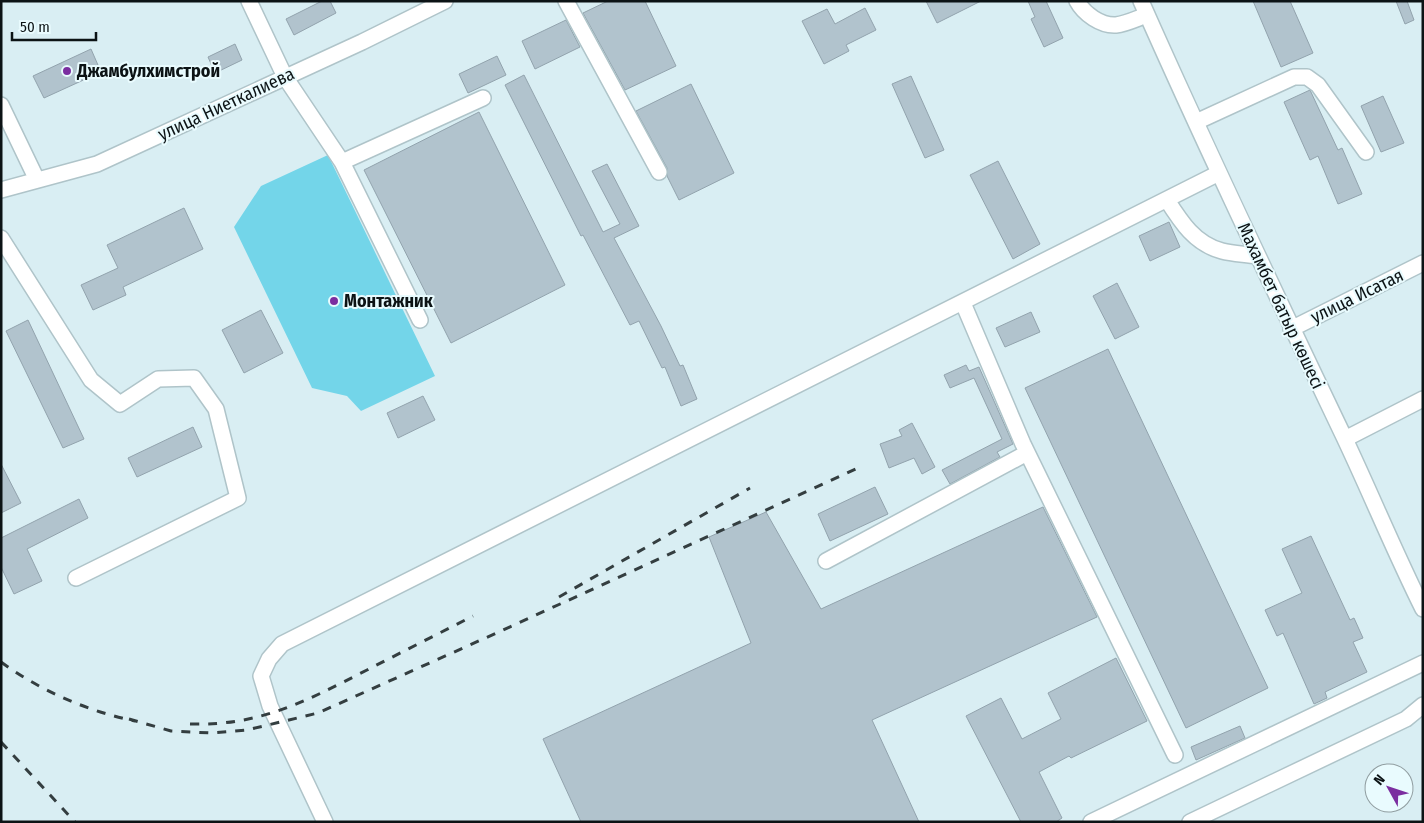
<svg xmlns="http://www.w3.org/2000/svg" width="1424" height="823" viewBox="0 0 1424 823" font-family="'Fira Sans Condensed',sans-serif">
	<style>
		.green { fill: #73d5e9 }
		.building { fill: #b1c3cd; stroke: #92a3ad }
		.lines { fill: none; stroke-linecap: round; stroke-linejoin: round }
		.minor-casing { stroke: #afc4c9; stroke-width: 18 }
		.minor { stroke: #fff; stroke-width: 15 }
		.rail { stroke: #343e40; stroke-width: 3; stroke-dasharray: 9 9; stroke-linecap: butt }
		.poi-dot { fill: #7b2ea0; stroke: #e9fbfe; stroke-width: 2 }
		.labels { text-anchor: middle; stroke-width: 4; stroke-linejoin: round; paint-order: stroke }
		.poi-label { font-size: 18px; font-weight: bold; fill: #0c1315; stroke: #e9fbfe; text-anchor: start }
		.street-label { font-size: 18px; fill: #0c1315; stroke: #e9fbfe }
	</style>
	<rect width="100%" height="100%" fill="#d9eef3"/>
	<!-- green -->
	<path class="green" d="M328,155L435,376L361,411L347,396L312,388L234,227L261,186Z"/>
	<!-- building -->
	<path class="building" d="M322,1H330L336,13L294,35L286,19Z
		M608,1H645L676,66L625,90L583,13Z
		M926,1H981L937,23Z
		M1028,1H1046L1063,38L1044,47L1031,19L1035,17Z
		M1253,1H1290L1313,53L1281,67Z
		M1396,1H1407L1414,20L1405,24Z
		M865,8L876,30L846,45L849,51L824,64L802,21L827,9L835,24Z
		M566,20L580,47L535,69L522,41Z
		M235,44L242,60L215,73L208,57Z
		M91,49L101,72L44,98L33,76Z
		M497,56L506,75L468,93L459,74Z
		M524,75L603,232L620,224L592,171L607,164L639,226L614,238L661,326L680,366L683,365L697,399L681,406L665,367L662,368L639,321L630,325L583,235L581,236L505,85Z
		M911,76L944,150L925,158L892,84Z
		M691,84L734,173L679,200L667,176V168L636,111Z
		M1310,90L1338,150L1342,148L1362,194L1338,204L1318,156L1310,160L1284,102Z
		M1383,96L1404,143L1381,152L1361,106Z
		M479,112L565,285L451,343L364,170Z
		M998,161L1040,244L1013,259L970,175Z
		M184,208L203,249L123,287L126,295L93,310L81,285L118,268L107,245Z
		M1169,222L1180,247L1150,261L1139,236Z
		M1117,283L1139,327L1115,339L1093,296Z
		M261,310L283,353L244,373L222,330Z
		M1031,312L1040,332L1005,347L996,328Z
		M28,320L84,439L63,448L6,331Z
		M1108,349L1268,688L1186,728L1025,388Z
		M966,365L969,371L979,367L1013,444L997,452L1000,457L950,484L942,470L1002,439L974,378L950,388L944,375Z
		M423,396L435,420L398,438L387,413Z
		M912,423L935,467L922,474L914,458L889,468L880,444L902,436L899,430Z
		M193,427L202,447L137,477L128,458Z
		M1,464L21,503L1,513Z
		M875,487L888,514L830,541L818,514Z
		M79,499L88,518L27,549L42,581L14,594L1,567V538Z
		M1043,507L1097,617L872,720L919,822H581L543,739L751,643L709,537L766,512L821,609Z
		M1311,536L1350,620L1354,618L1363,638L1353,642L1367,672L1325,692L1327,698L1314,704L1283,633L1277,636L1265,610L1302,593L1282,549Z
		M1116,658L1147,721L1071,758L1069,756L1039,772L1062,818L1056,822H1021L966,716L1001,698L1022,739L1061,719L1048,693Z
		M1240,726L1245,738L1196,760L1191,747Z"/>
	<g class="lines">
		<!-- minor casing -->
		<g class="minor-casing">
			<path id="minor" d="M249,1L285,77L342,162L420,320
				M566,1L659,172
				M1077,1C1084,14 1101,26 1116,25C1126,24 1138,18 1147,15
				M1141,1C1206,148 1275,292 1344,437C1371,494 1395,553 1423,609
				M1,105L37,180
				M1196,122L1294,77H1307L1318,85L1366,152
				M342,162L483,98
				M1,190L97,164L362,42L445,1
				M1167,200C1181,222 1195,244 1222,251C1233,254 1246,254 1257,256
				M1,238L91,380L120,404L158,379L194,378L216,409L238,498L76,578
				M963,303L1023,444L1175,755
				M1291,329L1423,263
				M1345,439L1423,399
				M826,561L1027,453
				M325,822L270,706L261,676L269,659L282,644L1219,173
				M1091,822L1423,663
				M1190,822L1406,719L1423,705"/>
		</g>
		<!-- minor -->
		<use href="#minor" class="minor"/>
		<!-- rail -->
		<path class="rail" d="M559,597L750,488
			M1,662C41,691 87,711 135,721
			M129,719L171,731L211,733L247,730L318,713L501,631L858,468
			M190,724C261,726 306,701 367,670C402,652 438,634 473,616
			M1,742L75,822"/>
	</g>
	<!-- markers -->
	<g class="poi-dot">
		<circle cx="67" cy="71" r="5"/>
		<circle cx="334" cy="301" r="5"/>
	</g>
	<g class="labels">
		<!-- poi labels -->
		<g class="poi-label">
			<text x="77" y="77">Джамбулхимстрой</text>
			<text x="344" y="307">Монтажник</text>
		</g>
		<!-- street labels -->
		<g class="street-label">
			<text transform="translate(226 104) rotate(-25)" y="6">улица Ниеткалиева</text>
			<text transform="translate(1357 296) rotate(-26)" y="6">улица Исатая</text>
			<text transform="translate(1281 306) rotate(65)" y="6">Махамбет батыр көшесі</text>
		</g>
	</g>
	<!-- border -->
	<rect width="1424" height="823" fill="none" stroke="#0c1315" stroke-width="5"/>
	<!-- north arrow -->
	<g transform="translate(1389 788) rotate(310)"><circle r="24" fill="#e9fbfe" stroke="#919ea1"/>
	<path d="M0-4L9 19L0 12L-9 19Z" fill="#7b2ea0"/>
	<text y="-8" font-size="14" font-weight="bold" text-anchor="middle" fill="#0c1315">N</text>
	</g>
	<!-- scale -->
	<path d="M12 32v8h84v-8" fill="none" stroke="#0c1315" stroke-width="2.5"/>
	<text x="20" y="32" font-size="15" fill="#0c1315" stroke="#e9fbfe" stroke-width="4" paint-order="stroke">50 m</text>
</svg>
